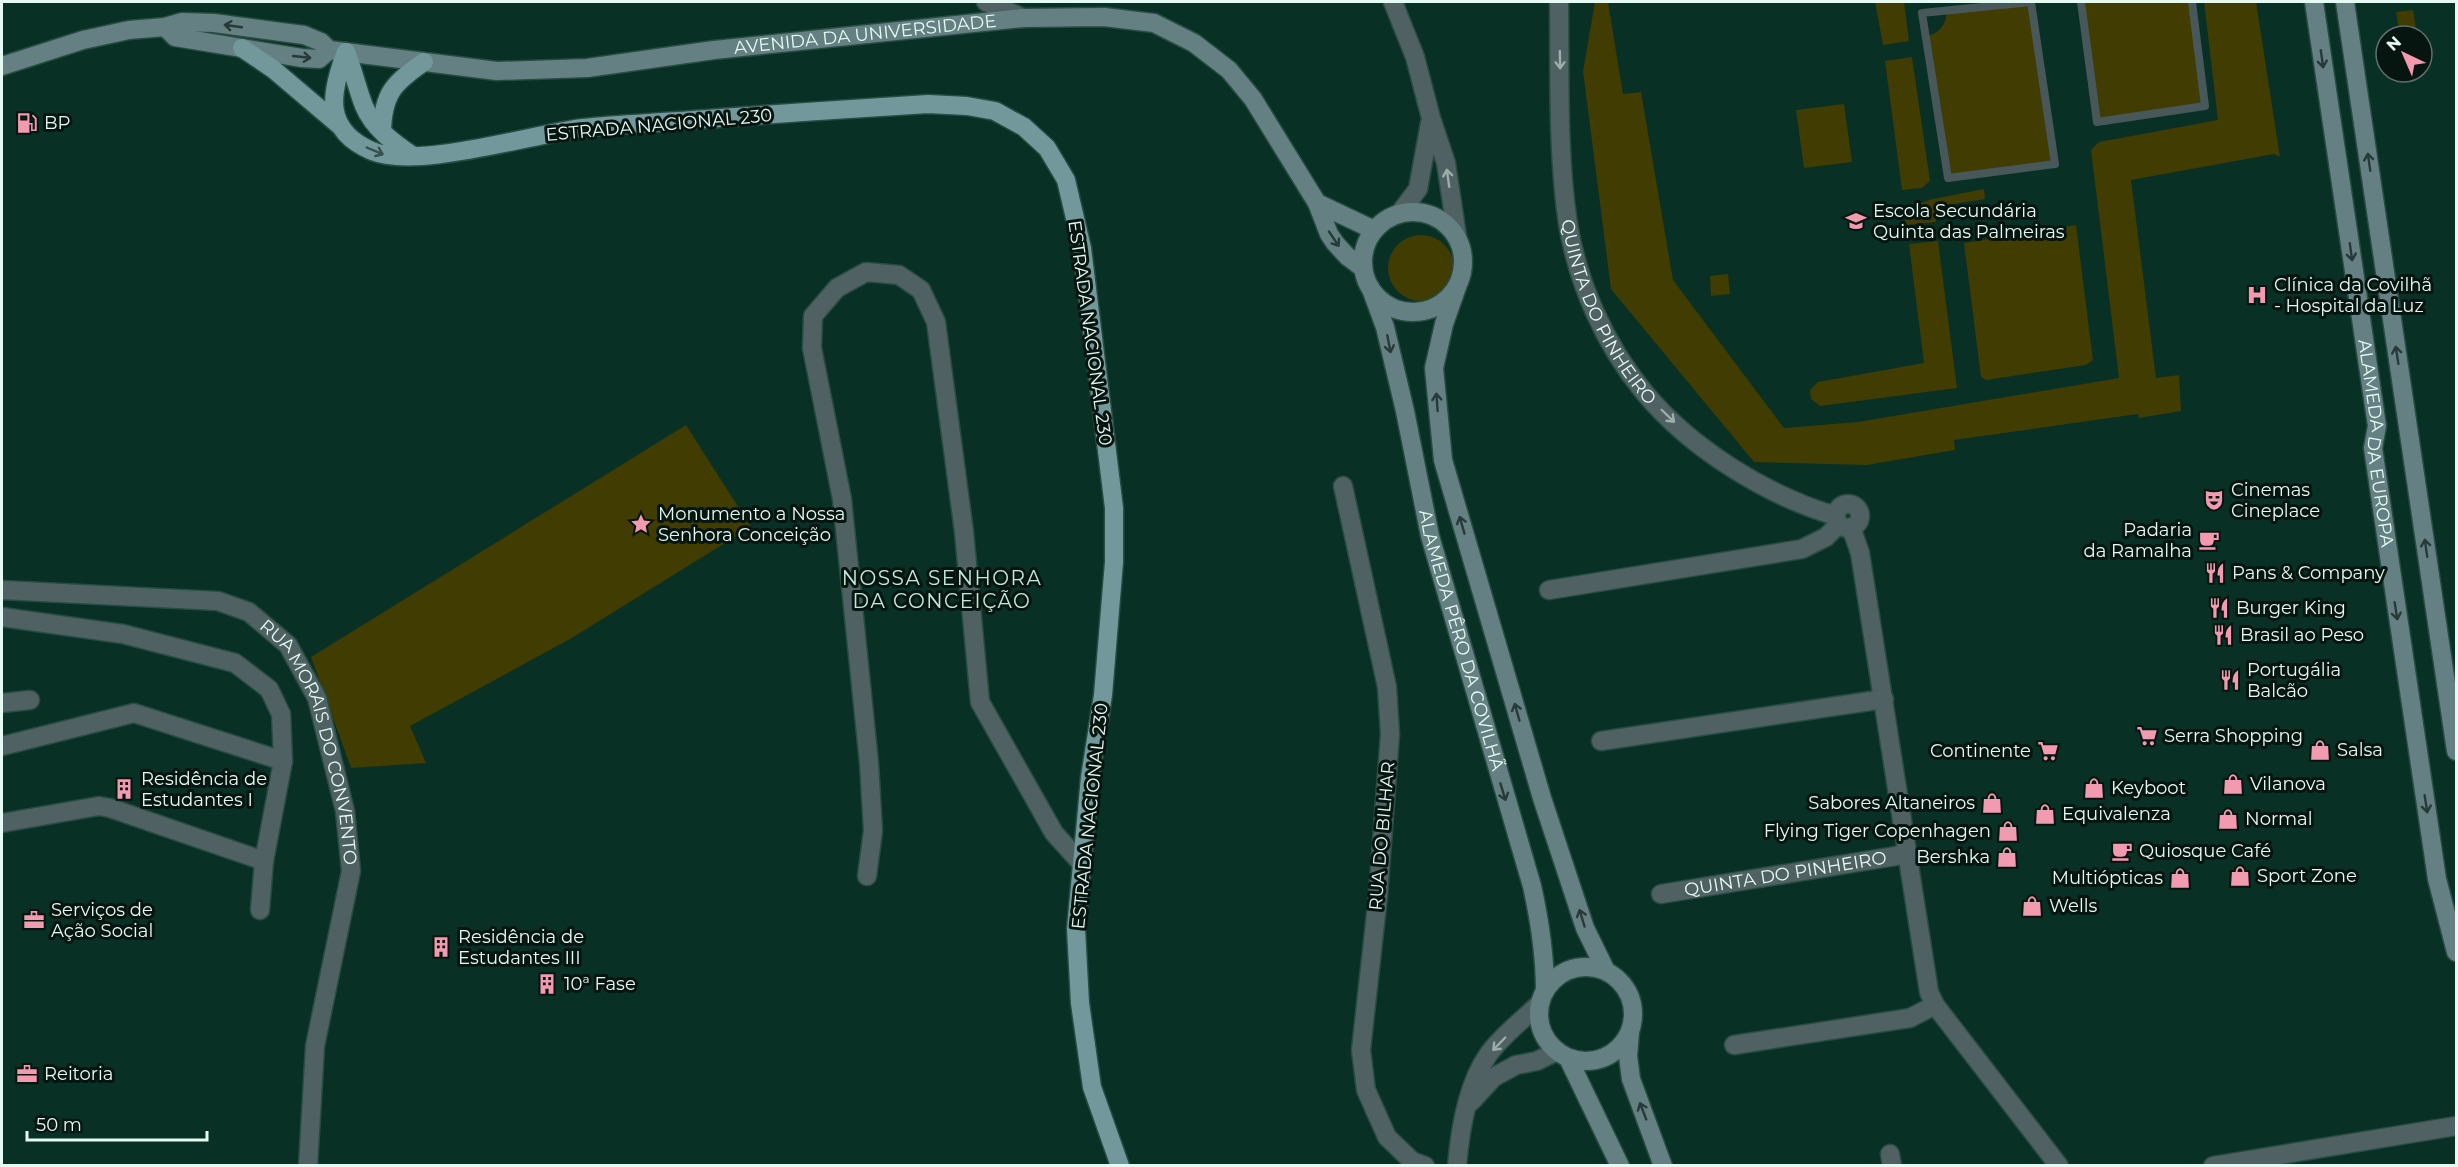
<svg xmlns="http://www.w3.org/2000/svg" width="2458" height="1167" viewBox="0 0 2458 1167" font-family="Montserrat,sans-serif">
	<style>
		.green { fill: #413c01 }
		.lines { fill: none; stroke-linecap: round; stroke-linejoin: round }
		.stream { stroke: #48575a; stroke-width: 8 }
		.minor-casing { stroke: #274c42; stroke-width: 21 }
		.secondary-casing { stroke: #274c42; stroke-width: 21 }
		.primary-casing { stroke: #274c42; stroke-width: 21 }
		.minor { stroke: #4f6163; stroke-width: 18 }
		.secondary { stroke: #648083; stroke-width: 18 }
		.primary { stroke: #73989c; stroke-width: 18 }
		.oneway { stroke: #273a38 }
		.oneway2 { stroke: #9aaeaa }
		.oneway3 { stroke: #37504f }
		.labels { text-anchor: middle; stroke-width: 6; stroke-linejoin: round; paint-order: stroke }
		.street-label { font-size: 18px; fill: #e5faf2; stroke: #061510 }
		.poi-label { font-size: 18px; fill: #e5faf2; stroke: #061510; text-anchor: start }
		.neighbourhood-label { font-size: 20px; letter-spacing: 1.5px; fill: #bfe9da; stroke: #061510 }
	</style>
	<rect width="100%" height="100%" fill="#083025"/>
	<!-- green -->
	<path class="green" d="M1595,2H1608L1623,94L1641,92L1673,280L1784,428L1858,422L2119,378L2091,150L2099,142L2218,120L2204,2H2256L2280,157L2274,154L2131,180L2156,378L2179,375L2181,411L2139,418L2138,414L1954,440L1955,450L1867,465L1754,462L1611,289L1583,71Z
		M1875,2H1904L1909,41L1883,45Z
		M2031,2L2055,164L1948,178L1926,37C1939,33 1947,25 1946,11Z
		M2081,2H2192L2205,106L2097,122Z
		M2413,10L2417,36H2400L2396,12Z
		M1912,57L1930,181L1922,188L1902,190L1885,61Z
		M1844,104L1852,162L1804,168L1796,110Z
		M1984,189L1985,199L1935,207L1936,222L1906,225L1904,208L1933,199Z
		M2076,225L2093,360L2086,365L1986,380L1981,377L1964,243Z
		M1388 268a33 33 0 1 1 66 0a33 33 0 1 1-66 0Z
		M1938,241L1957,388L1820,406L1811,399L1810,390L1818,382L1924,363L1909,244Z
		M1728,274L1730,294L1711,296L1710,276Z
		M686,425L751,527L570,639L410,726L426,763L351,768L311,657Z"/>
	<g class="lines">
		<!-- stream -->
		<path class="stream" d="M2031,2L2055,164L1948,178L1922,13Z
			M2081,2L2097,122L2205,106L2192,2"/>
		<!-- minor casing -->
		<g class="minor-casing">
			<g id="minor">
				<path d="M986,2L1023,18"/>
				<path d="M1393,2L1415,57L1431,118L1446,163L1457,236"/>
				<path id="s1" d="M1559,2C1560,75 1557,151 1568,224C1578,284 1605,345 1644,392C1690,448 1767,496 1836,516"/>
				<path d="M1399,214L1418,189L1430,123"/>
				<path d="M1343,486L1387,687L1390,734L1378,896L1361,1050L1366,1090L1387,1137L1412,1161L1425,1166"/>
				<circle cx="1848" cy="516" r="12"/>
				<path d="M1851,527L1860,553L1869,610L1929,992L1935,1005L2059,1166"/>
				<path id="s2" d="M2,590L218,601L249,612L288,645L317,698L345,811L351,871L315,1046L308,1166"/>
				<path d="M1549,590L1802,549L1826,537L1839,524"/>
				<path d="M2,617L123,634L235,663L269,689L281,714L283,761L264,861L260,910"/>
				<path d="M2,703L30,700"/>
				<path d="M1601,741L1884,699"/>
				<path d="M2,746L134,713L283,761"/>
				<path d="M2,823L99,806L110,808L264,861"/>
				<path d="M867,876L873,831L869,763L842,499L812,348L813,316L837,288L866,272L899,275L921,290L936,322L964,532L980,702L1054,833L1082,864"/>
				<path id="s3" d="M1661,894L1908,854"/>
				<path d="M1734,1045L1910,1018L1935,1005"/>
				<path d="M1471,1102L1494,1077L1516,1065L1537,1061L1557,1051"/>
				<path d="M1890,1154L1892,1166"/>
				<path d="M1457,1166C1460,1130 1467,1085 1488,1055C1501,1036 1523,1020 1540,1003"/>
				<path d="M2213,1166L2456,1126"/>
			</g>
		</g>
		<!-- secondary casing -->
		<g class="secondary-casing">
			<g id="secondary">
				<path id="s4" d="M2314,2L2377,426L2373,448L2437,879L2456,952"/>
				<path d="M2345,2L2456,751"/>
				<path d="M165,27L175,37L302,58L319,59L329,50"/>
				<path id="s5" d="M2,66L83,40L129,30L165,27L182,22L214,23L304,35L321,42L329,50L497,71L587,68L714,50L1023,18L1104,17L1154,23L1194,43L1229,70L1253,99L1317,203L1329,234L1335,243L1347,256L1363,268"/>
				<path d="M1317,203L1374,230"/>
				<circle cx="1413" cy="262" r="50"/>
				<path d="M1457,287L1444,324L1434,368L1443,460L1542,798L1585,928L1606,971"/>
				<path id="s6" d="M1371,289L1385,327L1405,411L1430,536L1532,886C1540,922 1545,954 1545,991"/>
				<circle cx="1586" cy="1014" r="47"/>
				<path d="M1630,1032L1628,1056L1631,1079L1663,1166"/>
				<path d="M1568,1058L1620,1166"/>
			</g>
		</g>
		<!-- primary casing -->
		<g class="primary-casing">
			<path id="primary" d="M242,48L273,69L339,125
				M346,52C330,93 323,130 372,151C417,170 531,134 583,128C619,124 656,123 692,120C771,114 849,109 928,104L967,106L995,111L1024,127L1047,148L1066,180L1082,248L1114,508V562L1103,695L1090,777L1076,929L1080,1003L1092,1087L1120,1166
				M346,52C353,69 357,88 364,106C373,128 394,143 413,156
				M382,131C383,93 394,83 424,62"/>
		</g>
		<!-- minor -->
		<use href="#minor" class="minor"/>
		<!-- secondary -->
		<use href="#secondary" class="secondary"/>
		<!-- primary -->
		<use href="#primary" class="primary"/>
	</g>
	<!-- one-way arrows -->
	<defs><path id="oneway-shaft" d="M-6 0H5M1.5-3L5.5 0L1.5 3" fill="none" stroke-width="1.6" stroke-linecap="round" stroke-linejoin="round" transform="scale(1.5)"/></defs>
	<g class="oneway">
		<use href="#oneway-shaft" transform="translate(233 26) rotate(-172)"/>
		<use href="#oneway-shaft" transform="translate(302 57) rotate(6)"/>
		<use href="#oneway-shaft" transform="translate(2322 59) rotate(82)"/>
		<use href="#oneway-shaft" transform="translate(2369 162) rotate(-98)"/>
		<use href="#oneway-shaft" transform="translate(1334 239) rotate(56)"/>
		<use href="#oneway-shaft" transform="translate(2351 252) rotate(82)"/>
		<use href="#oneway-shaft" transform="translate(1389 344) rotate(79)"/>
		<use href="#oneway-shaft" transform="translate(2397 355) rotate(-99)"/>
		<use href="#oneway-shaft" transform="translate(1437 402) rotate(-94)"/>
		<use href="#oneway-shaft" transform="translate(1462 525) rotate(-106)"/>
		<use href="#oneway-shaft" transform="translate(2426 548) rotate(-98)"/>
		<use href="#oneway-shaft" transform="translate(2396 611) rotate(81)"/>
		<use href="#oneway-shaft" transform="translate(1517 712) rotate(-106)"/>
		<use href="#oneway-shaft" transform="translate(1503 792) rotate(73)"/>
		<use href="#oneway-shaft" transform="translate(2426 804) rotate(81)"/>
		<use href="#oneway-shaft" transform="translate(1582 918) rotate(-107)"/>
		<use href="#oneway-shaft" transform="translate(1643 1111) rotate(-111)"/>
	</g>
	<g class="oneway2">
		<use href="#oneway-shaft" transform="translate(1560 60) rotate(89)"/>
		<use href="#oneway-shaft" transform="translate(1448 178) rotate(-98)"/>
		<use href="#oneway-shaft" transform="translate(1668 416) rotate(44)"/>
		<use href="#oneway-shaft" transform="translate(1499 1044) rotate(134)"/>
	</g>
	<use class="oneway3" href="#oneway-shaft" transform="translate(375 151) rotate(23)"/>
	<!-- icons -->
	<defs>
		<g id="fuel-bare" transform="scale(1.62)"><path d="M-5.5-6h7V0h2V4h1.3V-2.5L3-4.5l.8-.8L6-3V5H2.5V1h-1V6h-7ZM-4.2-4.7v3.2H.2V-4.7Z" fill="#f29ab0" stroke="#061510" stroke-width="2.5" paint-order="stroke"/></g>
		<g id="school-bare" transform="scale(1.62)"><path d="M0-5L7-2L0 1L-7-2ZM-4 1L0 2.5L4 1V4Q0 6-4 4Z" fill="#f29ab0" stroke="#061510" stroke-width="2.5" paint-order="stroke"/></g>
		<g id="hospital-bare" transform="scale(1.62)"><path d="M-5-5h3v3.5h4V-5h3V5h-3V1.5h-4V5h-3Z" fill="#f29ab0" stroke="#061510" stroke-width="2.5" paint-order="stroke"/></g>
		<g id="theatre-bare" transform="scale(1.62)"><path d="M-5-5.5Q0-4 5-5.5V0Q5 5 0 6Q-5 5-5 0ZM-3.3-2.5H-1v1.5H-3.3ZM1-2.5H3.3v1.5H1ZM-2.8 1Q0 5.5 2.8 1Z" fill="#f29ab0" stroke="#061510" stroke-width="2.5" paint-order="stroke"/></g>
		<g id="sight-bare" transform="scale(1.62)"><path d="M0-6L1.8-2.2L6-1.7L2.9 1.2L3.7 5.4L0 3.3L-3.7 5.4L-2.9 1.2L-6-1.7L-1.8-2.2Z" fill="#f29ab0" stroke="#061510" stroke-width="2.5" paint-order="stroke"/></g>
		<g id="cafe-bare" transform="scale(1.62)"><path d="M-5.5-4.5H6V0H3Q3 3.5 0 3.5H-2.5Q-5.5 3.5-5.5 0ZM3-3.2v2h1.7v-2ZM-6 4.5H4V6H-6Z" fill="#f29ab0" stroke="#061510" stroke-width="2.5" paint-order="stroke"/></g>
		<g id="restaurant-bare" transform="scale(1.62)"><path d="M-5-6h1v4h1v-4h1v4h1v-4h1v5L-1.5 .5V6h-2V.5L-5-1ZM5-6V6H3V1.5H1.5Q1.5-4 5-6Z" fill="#f29ab0" stroke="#061510" stroke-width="2.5" paint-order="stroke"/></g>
		<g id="supermarket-bare" transform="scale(1.62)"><path d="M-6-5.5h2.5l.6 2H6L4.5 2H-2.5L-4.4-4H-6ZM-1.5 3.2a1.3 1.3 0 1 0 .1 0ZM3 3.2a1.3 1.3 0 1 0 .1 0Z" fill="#f29ab0" stroke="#061510" stroke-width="2.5" paint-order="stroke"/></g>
		<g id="shop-bare" transform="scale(1.62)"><path d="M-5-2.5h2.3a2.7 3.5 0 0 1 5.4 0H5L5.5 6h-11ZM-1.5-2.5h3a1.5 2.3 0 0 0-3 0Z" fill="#f29ab0" stroke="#061510" stroke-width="2.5" paint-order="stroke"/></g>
		<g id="building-bare" transform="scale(1.62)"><path d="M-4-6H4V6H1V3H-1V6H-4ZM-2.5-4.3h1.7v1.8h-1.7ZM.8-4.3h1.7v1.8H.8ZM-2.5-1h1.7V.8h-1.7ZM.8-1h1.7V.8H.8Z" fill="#f29ab0" stroke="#061510" stroke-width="2.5" paint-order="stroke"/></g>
		<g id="office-bare" transform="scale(1.62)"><path d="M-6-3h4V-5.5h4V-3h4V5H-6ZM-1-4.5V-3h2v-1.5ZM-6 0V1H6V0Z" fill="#f29ab0" stroke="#061510" stroke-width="2.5" paint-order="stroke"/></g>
	</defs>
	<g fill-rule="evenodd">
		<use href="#fuel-bare" x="27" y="123"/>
		<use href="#school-bare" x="1856" y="221"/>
		<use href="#hospital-bare" x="2257" y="295"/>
		<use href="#theatre-bare" x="2214" y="500"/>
		<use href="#sight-bare" x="641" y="524"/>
		<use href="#cafe-bare" x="2209" y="540"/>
		<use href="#restaurant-bare" x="2215" y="573"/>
		<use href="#restaurant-bare" x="2219" y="608"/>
		<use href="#restaurant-bare" x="2223" y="635"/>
		<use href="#restaurant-bare" x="2230" y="680"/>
		<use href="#supermarket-bare" x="2147" y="736"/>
		<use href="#shop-bare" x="2320" y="750"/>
		<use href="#supermarket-bare" x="2048" y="751"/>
		<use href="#shop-bare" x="2233" y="784"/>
		<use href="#shop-bare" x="2094" y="788"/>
		<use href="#building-bare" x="124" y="789"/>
		<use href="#shop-bare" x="1992" y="803"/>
		<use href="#shop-bare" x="2045" y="814"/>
		<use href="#shop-bare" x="2228" y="819"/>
		<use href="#shop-bare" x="2008" y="831"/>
		<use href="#cafe-bare" x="2122" y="851"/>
		<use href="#shop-bare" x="2007" y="857"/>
		<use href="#shop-bare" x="2240" y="876"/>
		<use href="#shop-bare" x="2180" y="878"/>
		<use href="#shop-bare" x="2032" y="906"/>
		<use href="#office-bare" x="34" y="920"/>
		<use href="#building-bare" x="441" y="947"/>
		<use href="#building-bare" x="547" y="984"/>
		<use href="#office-bare" x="27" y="1074"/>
	</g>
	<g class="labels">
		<!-- street labels -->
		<g class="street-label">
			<text dy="6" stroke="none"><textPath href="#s5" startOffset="878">AVENIDA DA UNIVERSIDADE</textPath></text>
			<text transform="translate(659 125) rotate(-5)" y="6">ESTRADA NACIONAL 230</text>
			<text dy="6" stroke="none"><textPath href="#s1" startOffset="320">QUINTA DO PINHEIRO</textPath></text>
			<text transform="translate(1090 333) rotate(82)" y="6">ESTRADA NACIONAL 230</text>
			<text dy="6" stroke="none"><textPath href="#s4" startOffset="446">ALAMEDA DA EUROPA</textPath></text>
			<text dy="6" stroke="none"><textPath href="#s6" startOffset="363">ALAMEDA PÊRO DA COVILHÃ</textPath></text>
			<text dy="6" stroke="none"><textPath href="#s2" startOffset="399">RUA MORAIS DO CONVENTO</textPath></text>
			<text transform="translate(1090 816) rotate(-84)" y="6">ESTRADA NACIONAL 230</text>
			<text transform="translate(1382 836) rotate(-85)" y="6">RUA DO BILHAR</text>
			<text dy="6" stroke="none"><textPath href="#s3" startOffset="126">QUINTA DO PINHEIRO</textPath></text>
		</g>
		<!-- poi labels -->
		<g class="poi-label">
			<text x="44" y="129">BP</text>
			<text x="1873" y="217">Escola Secundária<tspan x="1873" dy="21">Quinta das Palmeiras</tspan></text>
			<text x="2274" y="291">Clínica da Covilhã<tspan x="2274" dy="21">- Hospital da Luz</tspan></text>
			<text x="2231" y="496">Cinemas<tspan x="2231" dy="21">Cineplace</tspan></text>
			<text x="658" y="520">Monumento a Nossa<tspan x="658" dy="21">Senhora Conceição</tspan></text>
			<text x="2192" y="536" text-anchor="end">Padaria<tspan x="2192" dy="21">da Ramalha</tspan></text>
			<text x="2232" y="579">Pans &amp; Company</text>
			<text x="2236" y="614">Burger King</text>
			<text x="2240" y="641">Brasil ao Peso</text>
			<text x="2247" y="676">Portugália<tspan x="2247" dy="21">Balcão</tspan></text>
			<text x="2164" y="742">Serra Shopping</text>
			<text x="2337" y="756">Salsa</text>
			<text x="2031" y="757" text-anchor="end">Continente</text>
			<text x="141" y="785">Residência de<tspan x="141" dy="21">Estudantes I</tspan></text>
			<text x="2250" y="790">Vilanova</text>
			<text x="2111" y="794">Keyboot</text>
			<text x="1975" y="809" text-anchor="end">Sabores Altaneiros</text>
			<text x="2062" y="820">Equivalenza</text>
			<text x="2245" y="825">Normal</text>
			<text x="1991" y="837" text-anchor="end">Flying Tiger Copenhagen</text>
			<text x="2139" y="857">Quiosque Café</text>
			<text x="1990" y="863" text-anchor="end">Bershka</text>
			<text x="2257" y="882">Sport Zone</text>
			<text x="2163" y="884" text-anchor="end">Multiópticas</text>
			<text x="2049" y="912">Wells</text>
			<text x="51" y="916">Serviços de<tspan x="51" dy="21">Ação Social</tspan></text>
			<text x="458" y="943">Residência de<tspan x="458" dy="21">Estudantes III</tspan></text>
			<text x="564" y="990">10ª Fase</text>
			<text x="44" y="1080">Reitoria</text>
		</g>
		<!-- neighbourhood labels -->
		<g class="neighbourhood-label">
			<text x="942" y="585">NOSSA SENHORA<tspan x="942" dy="23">DA CONCEIÇÃO</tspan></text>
		</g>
	</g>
	<!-- border -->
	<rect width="2458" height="1167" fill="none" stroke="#e5faf2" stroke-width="6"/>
	<!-- north arrow -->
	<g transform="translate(2404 54) rotate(316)"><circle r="28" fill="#061510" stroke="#5f716a" stroke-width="1.5"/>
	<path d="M0-4.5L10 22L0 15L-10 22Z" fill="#f29ab0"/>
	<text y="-9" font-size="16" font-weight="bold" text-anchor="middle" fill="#e5faf2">N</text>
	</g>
	<!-- scale -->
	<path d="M27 1131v9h180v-9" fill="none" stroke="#e5faf2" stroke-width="3"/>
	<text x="36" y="1131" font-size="18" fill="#e5faf2" stroke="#061510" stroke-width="4.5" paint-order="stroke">50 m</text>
</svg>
